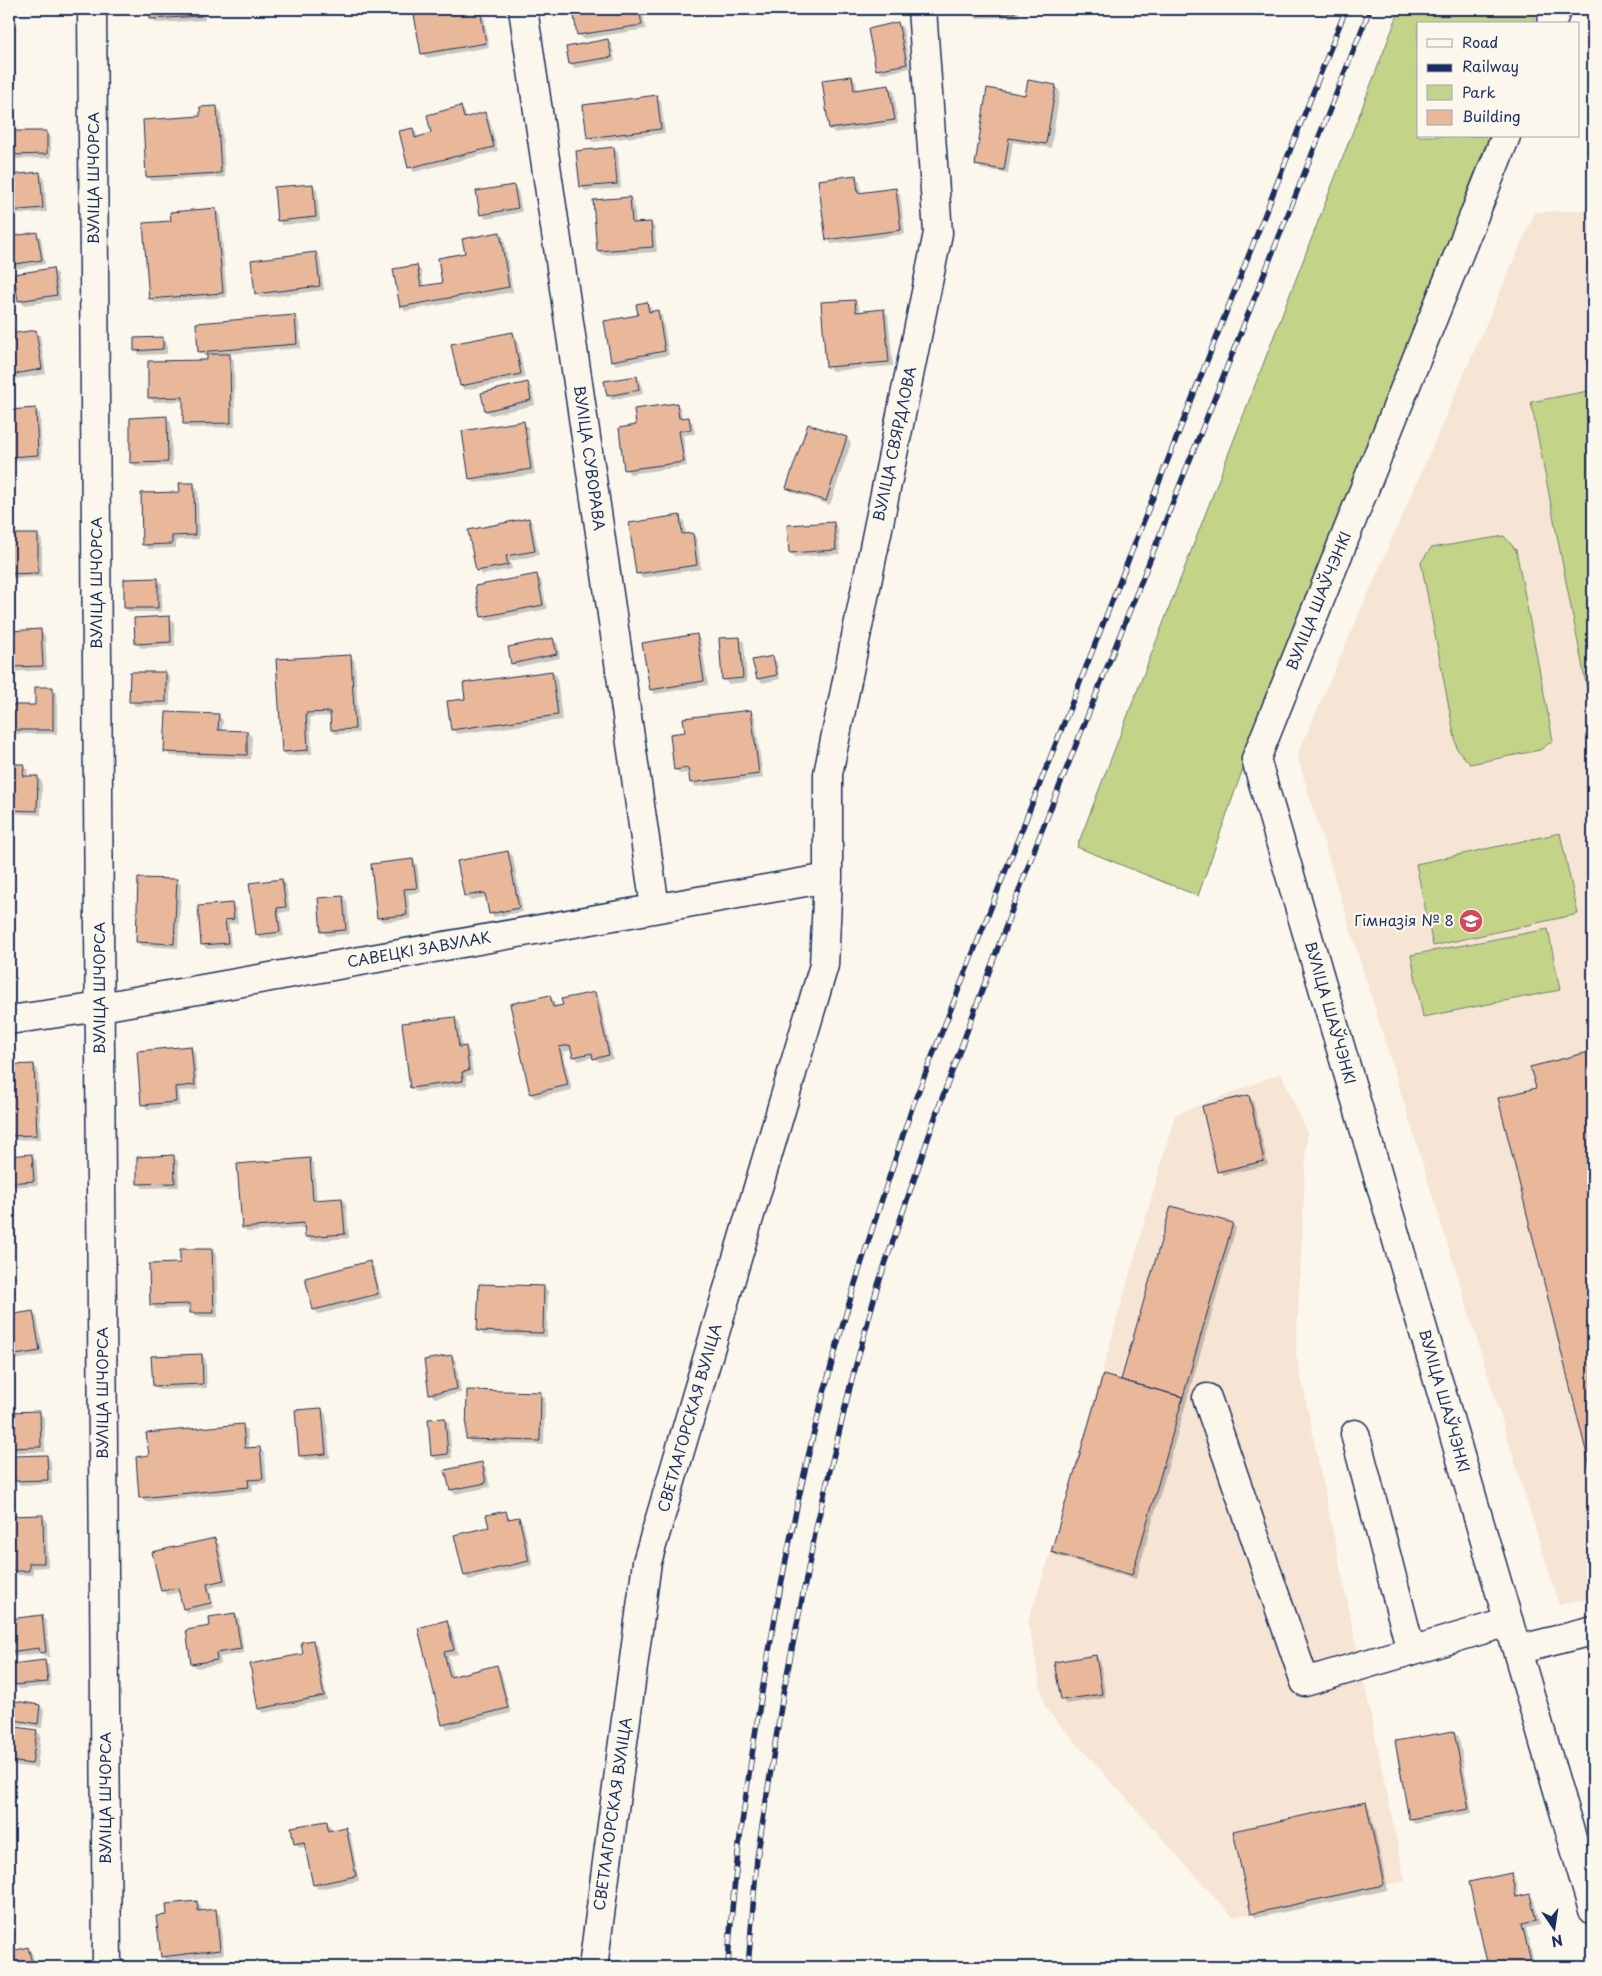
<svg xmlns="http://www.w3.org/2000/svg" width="1602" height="1976" viewBox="0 0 1602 1976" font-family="'Playpen Sans',sans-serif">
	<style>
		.built { fill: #f6e4d4 }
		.green { fill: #c3d388; stroke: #6f8173 }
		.shadow { fill: #0003 }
		.building { fill: #e9b89b; stroke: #1b2f5e }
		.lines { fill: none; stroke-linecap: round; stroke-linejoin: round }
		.minor-casing { stroke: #1b2f5e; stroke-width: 31 }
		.minor { stroke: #fbf7ec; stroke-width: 28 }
		.rail-casing { stroke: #1b2f5e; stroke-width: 5.5 }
		.rail { stroke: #fbf7ec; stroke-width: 4; stroke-dasharray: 11; stroke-linecap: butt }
		.labels { text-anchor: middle; stroke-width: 4.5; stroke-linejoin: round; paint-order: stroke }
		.street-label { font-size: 15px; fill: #1b2f5e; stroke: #fbf7ec }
		.poi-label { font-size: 15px; fill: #1b2f5e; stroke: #fbf7ec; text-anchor: end }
	</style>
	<rect width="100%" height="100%" fill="#fbf7ec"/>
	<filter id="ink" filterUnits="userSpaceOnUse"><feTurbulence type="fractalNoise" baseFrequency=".02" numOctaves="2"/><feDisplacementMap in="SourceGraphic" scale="10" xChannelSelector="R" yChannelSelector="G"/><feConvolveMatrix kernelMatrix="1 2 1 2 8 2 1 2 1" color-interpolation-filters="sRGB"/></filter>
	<g filter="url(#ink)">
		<!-- built -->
		<path class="built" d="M1593,210V1597L1559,1605L1297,756L1535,212Z
			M1281,1073L1307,1133L1296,1353L1405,1881L1233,1917L1045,1708L1028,1621L1051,1552L1175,1115Z"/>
		<!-- green -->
		<path class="green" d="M1400,9H1538L1532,24H1418V136H1489L1240,777L1198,896L1077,847Z
			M1593,390V720L1531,402Z
			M1504,536L1516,550L1553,740L1540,750L1470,764L1457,749L1421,562L1431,548Z
			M1560,833L1578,914L1433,946L1416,864Z
			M1548,929L1560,990L1423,1017L1411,955Z"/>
		<!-- shadow -->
		<path class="shadow" d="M151,9H204L205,20L156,23L152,18Z
			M415,9H483L489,47L427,58L422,53Z
			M574,9H642L646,29L583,39L578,34Z
			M814,9H858L819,14Z
			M869,9H886L871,11Z
			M971,9H1019V17L976,18L971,13Z
			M898,24L903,28L910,68L882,74L878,70L870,30Z
			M608,40L612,45L615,61L575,68L570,64L568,48Z
			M852,77L856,82L857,90L889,86L894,91L898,124L835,133L831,129Z
			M1055,86L1060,91L1051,148L1013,142L1008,173L981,169L977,164L1026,96Z
			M657,97L661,101L665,133L593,142L589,138Z
			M460,107L465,112L466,118L485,114L489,118L498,151L414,172L410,167L412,129L417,134L418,138L433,134Z
			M217,108L221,112L225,177L152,181L148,177Z
			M46,132L51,137V158L9,159V133Z
			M613,148L618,153L621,188L585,191L581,186Z
			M39,173L44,178L47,212L9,215V176Z
			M855,177L860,181L861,194L896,189L900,194L905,234L832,244L827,239Z
			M313,186L317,190L320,221L282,225L278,220Z
			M514,186L518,191L522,212L486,219L482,214Z
			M630,198L634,203L636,224L651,223L655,228L657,252L603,255L598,251Z
			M216,209L220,214L227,297L155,303L150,298L172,222Z
			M37,234L41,238L45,264L9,270V238Z
			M500,234L504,238L513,292L405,311L401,306L416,266L421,271L424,287L443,284L466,254Z
			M316,253L320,258L324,290L261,298L256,294L252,261Z
			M52,269L57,274L61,300L24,305L20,301Z
			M855,301L859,306L860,313L884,310L888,315L893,366L832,371L828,367Z
			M647,304L651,308L652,313L658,312L662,316L669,355L616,365L612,360Z
			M295,316L299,321L301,348L228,354L234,360L235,427L189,428L184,423V401L154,402L149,397L209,361V356H204L200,352L197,324Z
			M36,331L40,336L46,374L9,380V335Z
			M512,333L517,338L525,378L465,390L461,386Z
			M162,339L167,343V354L140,355L136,351Z
			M636,377L641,381L643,394L612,400L608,395Z
			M527,384L532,388L535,405L491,415L486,411Z
			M676,404L681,409L682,419L689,418L693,423L695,434L683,435L687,466L630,474L626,469L638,426Z
			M35,410L40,414L42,459L9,461V411Z
			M166,418L171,422L172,466L136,467L132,462Z
			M523,423L528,427L535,474L475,483L470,478Z
			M847,438L851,443L830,505L792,492L788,488Z
			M193,484L198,489L199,539L176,540V548L148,549L144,544L181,493Z
			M679,516L684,521L686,535L693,534L697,539L701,569L642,578L637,573Z
			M529,520L533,524L539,555L510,561L512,569L482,575L477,570Z
			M833,523L838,528L840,554L795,557L790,553Z
			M9,535H37L42,540V577L9,578Z
			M536,575L541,580L547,609L487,621L483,617L477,587Z
			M158,580L162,584V612H130L125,608Z
			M169,617L174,622L175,646L141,648L137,643Z
			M40,631L45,635L47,670L9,672V632Z
			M696,636L701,640L708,685L655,694L651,689Z
			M739,638L744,642L747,682L728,684L724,679Z
			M553,639L558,644L560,658L517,667L512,663Z
			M350,656L355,661L359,733L336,734L332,730L331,716L310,717L312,754L288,756L283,752L277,661Z
			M772,657L777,662L780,679L763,683L758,679Z
			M552,672L557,676L562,720L457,734L452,729L466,700Z
			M166,673L170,678V706H135L131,701Z
			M53,689L57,693V734H16L11,729Z
			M750,711L755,716L763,778L696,787L691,782L690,773L680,774L676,770L687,733Z
			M218,716L223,720L222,731L247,732L252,737L251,759L170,756L166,751Z
			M9,765L23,766L28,770L27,777L38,778L42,782L41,815L9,813Z
			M508,852L513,856L523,912L494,917L490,913L487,897L470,900L465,896Z
			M413,860L417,865L421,892L408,894L411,919L383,922L379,918Z
			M176,880L181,885L178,948L142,946L137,942Z
			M282,880L286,885L290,911L280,913L284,936L262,939L257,935Z
			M342,897L347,901L350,934L327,936L322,931Z
			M232,904L236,908L238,923L229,924L231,947L207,949L203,945Z
			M595,993L599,998L613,1059L599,1062L594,1057L579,1061L574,1056L573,1050L563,1052L572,1090L535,1098L531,1094L550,997L554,1001L556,1008Z
			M455,1018L459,1022L462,1048L466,1047L470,1052L473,1075L466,1076L467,1085L416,1092L411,1087Z
			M191,1047L195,1052L198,1090L179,1091L180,1106L147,1109L143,1104Z
			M1593,1052V1474L1500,1098L1538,1089L1532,1068Z
			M34,1065L38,1070L41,1139L9,1140V1066Z
			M1249,1097L1253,1101L1268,1165L1223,1175L1219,1171Z
			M32,1156L36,1160L38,1185L9,1187V1157Z
			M174,1157L178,1161L179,1187L143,1188L139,1184Z
			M309,1160L314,1164L317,1201L342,1199L346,1204L349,1238L311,1241L306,1237L305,1228L248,1232L243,1228Z
			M1232,1224L1236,1228L1136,1579L1057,1556L1053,1552L1122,1381Z
			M212,1250L216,1254L218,1317H196L191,1313V1308L156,1309L151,1304L181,1265Z
			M370,1263L374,1267L382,1298L319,1314L314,1310Z
			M544,1287L548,1291L547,1337L483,1335L479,1330Z
			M32,1312L37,1317L44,1355L9,1361V1317Z
			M201,1355L206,1360L207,1388L159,1390L154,1385Z
			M451,1356L456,1361L461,1393L435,1398L430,1393Z
			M540,1394L545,1398L544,1445L471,1443L467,1438Z
			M321,1409L326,1414L330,1458L305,1460L300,1456Z
			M9,1413H39L44,1417L45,1452H9Z
			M445,1419L449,1423L452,1458L437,1460L432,1455Z
			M242,1425L247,1430L249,1449L259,1448L264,1453L267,1483L252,1484L253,1491L145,1502L141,1497L150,1456Z
			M47,1456L51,1461L52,1484L20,1485L15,1480Z
			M481,1463L486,1468L490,1487L455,1494L451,1490Z
			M505,1512L511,1520L519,1518L523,1523L533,1565L469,1580L465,1576L490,1528Z
			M42,1516L47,1521L48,1567L33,1568V1575H18L14,1570L13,1563L9,1564V1517Z
			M214,1539L219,1544L228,1584L210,1588L214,1608L188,1613L184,1609L180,1592L167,1595L163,1591Z
			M234,1614L239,1619L244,1653L220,1657L221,1664L197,1668L192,1664L187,1631L212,1627Z
			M41,1617L46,1621L50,1657H46L41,1653L9,1657V1620Z
			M446,1622L451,1626L458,1654L448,1656L453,1677L497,1667L501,1671L511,1713L447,1729L443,1724L419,1628Z
			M312,1641L317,1646L327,1700L264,1713L259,1708L305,1655Z
			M1096,1656L1100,1661L1106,1698L1066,1704L1062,1700L1056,1663Z
			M44,1661L49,1666L51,1686L19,1689L15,1685Z
			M9,1701L40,1706L44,1710L42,1728L9,1723Z
			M9,1727L36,1731L41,1735L37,1768L9,1765Z
			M1454,1732L1459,1737L1472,1813L1415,1823L1410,1819Z
			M1366,1804L1370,1808L1388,1890L1256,1918L1252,1913Z
			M326,1822L331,1827L332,1831L346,1829L350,1833L359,1881L318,1889L314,1884L307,1846L300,1848L296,1843Z
			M1511,1875L1515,1879L1519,1898L1530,1896L1534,1900L1540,1925L1526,1928L1535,1967H1489L1470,1883Z
			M196,1902L201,1906V1912L215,1910L220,1915L224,1954L167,1961L162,1956L168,1916Z
			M28,1949L32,1953L36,1967H9V1954Z"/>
		<!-- building -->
		<path class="building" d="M150,9H201V16L150,19Z
			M413,9H480L486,43L421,54Z
			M573,9H639L642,25L577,35Z
			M970,9H1015V13L970,14Z
			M898,22L907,64L876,70L868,29Z
			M608,39L612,57L569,64L566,47Z
			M852,76L854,90L889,85L895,120L829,129L822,80Z
			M1028,80L1056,85L1046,144L1009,138L1004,170L975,165L987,88L1025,95Z
			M657,95L661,129L587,138L583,105Z
			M217,106L221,173L146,177L143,120L200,116V107Z
			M461,106L464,118L485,112L494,147L408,168L399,131L413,128L415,138L431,133L427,115Z
			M9,131H47V154L9,155Z
			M614,147L617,184L580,187L576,151Z
			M40,172L43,208L9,211V175Z
			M856,175L858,193L896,188L901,230L826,240L818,180Z
			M313,184L316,217L277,221L274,187Z
			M514,185L518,208L480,215L476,191Z
			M630,197L632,223L651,222L653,247L597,251L593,200Z
			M216,208L223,293L149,299L143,223L171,221L170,212Z
			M37,232L42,260L9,265V237Z
			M500,232L509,287L400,307L393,269L417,265L421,286L442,283L438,258L465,253L462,239Z
			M316,252L320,286L255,294L251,260Z
			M53,268L57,295L18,301L14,274Z
			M855,300L856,312L884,309L889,362L826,367L821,302Z
			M647,302L649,312L658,310L665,351L611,361L604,321L638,315L636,304Z
			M295,315L297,344L198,352L196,323Z
			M36,330L42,369L9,375V334Z
			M513,332L521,374L460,386L451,344Z
			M163,337V349L134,351V338Z
			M207,354H230L231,423L183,424V397L148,398V361L207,360Z
			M637,376L639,390L607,396L604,381Z
			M528,382L531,400L485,411L481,393Z
			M677,403L679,418L689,417L691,430L679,431L684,462L624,470L619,428L636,425L634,409Z
			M36,408L38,455L9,457V410Z
			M167,416L168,462L130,463V418Z
			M524,421L531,469L469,479L462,431Z
			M808,424L847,437L826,501L786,488Z
			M179,483H194L195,535L172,536V544L142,545L141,493L180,492Z
			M680,515L682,534L693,533L697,565L636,574L629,523Z
			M529,518L535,551L506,556L508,565L476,571L468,530Z
			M834,522L836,550L789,553L787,525Z
			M9,534H38V573L9,574Z
			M537,574L543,605L481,617L475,586Z
			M158,578V608H124V579Z
			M170,616L171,642L135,644L134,618Z
			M41,629L43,666L9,667V631Z
			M697,634L704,681L650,690L642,643Z
			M740,637L743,678L722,680L719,638Z
			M553,638L557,654L511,664L508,647Z
			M351,655L355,729L331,730L330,712L306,713L308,750L282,752L276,659Z
			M773,656L777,675L757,679L752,660Z
			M552,671L558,715L451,730L447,701L465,699L463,683Z
			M130,672H166V702H129Z
			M35,687H53V730H10V705H35Z
			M751,710L759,774L690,783L688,768L674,770L670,734L685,732L683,718Z
			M166,712L219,714L218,730L247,731V755L164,752Z
			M9,764H24L23,776H38L37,811L9,810Z
			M508,851L519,908L489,914L485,893L464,896L457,861Z
			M413,859L417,888L404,889L407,915L377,918L371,864Z
			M138,878L177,879L174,944L136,942Z
			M282,879L286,907L277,908L280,932L256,935L249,883Z
			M343,896L346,930L321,932L318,898Z
			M232,903L234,919L225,920L228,943L201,945L198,906Z
			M595,992L609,1055L593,1059L592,1053L573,1057L570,1045L559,1047L568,1085L530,1094L510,1004L550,995L553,1007L563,1005L561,999Z
			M455,1017L459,1047L466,1046L469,1071L462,1072L463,1081L410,1088L402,1023Z
			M191,1046L195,1085L175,1087L176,1102L141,1105L137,1051Z
			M1593,1051V1479L1498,1098L1536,1088L1530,1067Z
			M34,1064L37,1135L9,1136V1065Z
			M1249,1095L1264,1161L1217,1172L1202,1106Z
			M32,1154L34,1181L9,1183V1156Z
			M174,1155L175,1183L137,1184V1157Z
			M310,1158L313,1200L342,1198L345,1234L305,1237L304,1223L242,1228L237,1164Z
			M1171,1206L1233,1223L1183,1397L1121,1380Z
			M180,1249H212L214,1313H190V1304L150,1305L149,1264L180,1263Z
			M370,1261L378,1294L313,1310L305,1278Z
			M479,1284L544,1286L543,1333L477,1331Z
			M33,1311L40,1351L9,1356V1315Z
			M202,1354L203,1384L153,1386L151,1356Z
			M452,1355L457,1389L429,1394L424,1360Z
			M1103,1375L1183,1397L1132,1575L1051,1552Z
			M467,1390L541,1392L540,1441L466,1439Z
			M322,1408L326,1454L299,1456L295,1410Z
			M40,1411L41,1447L9,1448V1412Z
			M445,1418L448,1454L431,1456L428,1419Z
			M243,1424L245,1448L260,1447L263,1479L248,1480L249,1487L139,1498L136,1457L149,1455L146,1433Z
			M47,1455L48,1480L14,1481L13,1456Z
			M482,1462L486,1483L450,1490L445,1470Z
			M506,1511L508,1519L519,1517L529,1561L464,1576L454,1535L489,1527L486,1515Z
			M43,1515L44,1563H29V1571H12V1559H9V1516Z
			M215,1538L224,1580L207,1584L211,1603L183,1609L178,1588L161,1591L152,1552Z
			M235,1613L241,1649L216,1653L217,1660L191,1664L186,1630L210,1626L209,1617Z
			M42,1615L46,1652L40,1653L39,1648L9,1652V1619Z
			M447,1620L454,1650L444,1652L450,1677L497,1665L508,1708L442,1725L418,1628Z
			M313,1640L324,1696L258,1709L250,1664L303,1654L301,1642Z
			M1096,1655L1102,1694L1061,1700L1054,1662Z
			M45,1660L48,1682L13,1685L11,1664Z
			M9,1700L40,1705L38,1724L9,1719Z
			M9,1726L37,1730L32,1764L9,1761Z
			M1454,1731L1469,1809L1409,1819L1395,1741Z
			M1366,1802L1384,1885L1251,1914L1233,1831Z
			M327,1821L328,1831L346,1827L356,1876L313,1885L304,1842L294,1844L291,1827Z
			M1511,1873L1516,1897L1530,1894L1536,1921L1522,1924L1532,1967H1488L1469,1882Z
			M197,1901L198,1911L216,1909L220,1950L161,1957L156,1916L167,1915L166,1904Z
			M28,1947L33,1967H9V1952Z"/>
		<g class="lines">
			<!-- minor casing -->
			<g class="minor-casing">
				<path id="minor" d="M92,9L107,1967
					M523,9L655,907
					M1551,24L1557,9
					M1506,136L1256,759L1593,1910
					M9,1020L101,1007L828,878
					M1207,1398L1305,1682L1509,1622
					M1355,1434L1411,1651
					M1517,1650L1593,1631
					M593,1967L647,1562L824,965L828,878V774L938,233L922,9"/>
			</g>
			<!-- minor -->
			<use href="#minor" class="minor"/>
			<!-- rail casing -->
			<g class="rail-casing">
				<path id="rail" d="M728,1967C732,1883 745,1799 758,1716C776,1606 796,1497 825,1389C850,1293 882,1199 913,1105L1346,9
					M748,1967L757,1858L783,1694L817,1524L850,1387L877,1288L937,1112L1036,845L1370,9"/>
			</g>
			<!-- rail -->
			<use href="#rail" class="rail"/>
		</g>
	</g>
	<!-- icons -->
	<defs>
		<g id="school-disc" transform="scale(1.25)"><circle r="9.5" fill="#d1495b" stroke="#fbf7ec"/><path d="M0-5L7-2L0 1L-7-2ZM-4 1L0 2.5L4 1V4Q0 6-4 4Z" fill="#fff"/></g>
	</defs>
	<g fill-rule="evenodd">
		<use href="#school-disc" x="1471" y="921"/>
	</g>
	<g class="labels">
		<!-- street labels -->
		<g class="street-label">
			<text transform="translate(94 178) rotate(-90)" y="5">ВУЛІЦА ШЧОРСА</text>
			<text transform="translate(895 444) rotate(-78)" y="5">ВУЛІЦА СВЯРДЛОВА</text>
			<text transform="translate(589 458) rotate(82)" y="5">ВУЛІЦА СУВОРАВА</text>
			<text transform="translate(97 583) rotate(-90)" y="5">ВУЛІЦА ШЧОРСА</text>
			<text transform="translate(1319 601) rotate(-68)" y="5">ВУЛІЦА ШАЎЧЭНКІ</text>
			<text transform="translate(419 950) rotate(-10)" y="5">САВЕЦКІ ЗАВУЛАК</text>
			<text transform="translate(100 988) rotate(-90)" y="5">ВУЛІЦА ШЧОРСА</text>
			<text transform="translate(1330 1013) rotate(74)" y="5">ВУЛІЦА ШАЎЧЭНКІ</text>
			<text transform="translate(103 1393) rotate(-90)" y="5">ВУЛІЦА ШЧОРСА</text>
			<text transform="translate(1444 1401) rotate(74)" y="5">ВУЛІЦА ШАЎЧЭНКІ</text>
			<text transform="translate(690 1418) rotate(-74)" y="5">СВЕТЛАГОРСКАЯ ВУЛІЦА</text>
			<text transform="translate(106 1798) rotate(-90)" y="5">ВУЛІЦА ШЧОРСА</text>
			<text transform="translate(613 1814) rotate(-82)" y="5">СВЕТЛАГОРСКАЯ ВУЛІЦА</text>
		</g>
		<!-- poi labels -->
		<g class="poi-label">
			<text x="1454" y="926">Гімназія № 8</text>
		</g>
	</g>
	<!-- margin -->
	<rect width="1602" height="1976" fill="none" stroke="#fbf7ec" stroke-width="30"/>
	<rect x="15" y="15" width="1572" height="1946" fill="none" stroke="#1b2f5e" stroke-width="2" filter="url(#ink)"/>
	<!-- legend -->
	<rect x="1417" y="22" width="162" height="115" fill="#fbf7ec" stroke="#a1a7b3"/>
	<rect x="1427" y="39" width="25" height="8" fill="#fbf7ec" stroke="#a1a7b3"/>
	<text x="1462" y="48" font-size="15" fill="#1b2f5e">Road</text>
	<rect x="1427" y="64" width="25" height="8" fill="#1b2f5e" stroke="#a1a7b3"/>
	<text x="1462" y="72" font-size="15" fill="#1b2f5e">Railway</text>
	<rect x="1427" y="85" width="25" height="15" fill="#c3d388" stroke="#a1a7b3"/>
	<text x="1462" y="98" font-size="15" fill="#1b2f5e">Park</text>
	<rect x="1427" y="110" width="25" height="15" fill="#e9b89b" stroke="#a1a7b3"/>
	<text x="1462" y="122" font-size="15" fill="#1b2f5e">Building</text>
	<!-- north arrow -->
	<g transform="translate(1554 1928) rotate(167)" stroke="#fbf7ec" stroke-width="4" paint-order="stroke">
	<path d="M0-4L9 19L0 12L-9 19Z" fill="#1b2f5e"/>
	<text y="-8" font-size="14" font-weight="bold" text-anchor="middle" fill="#1b2f5e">N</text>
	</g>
</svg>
